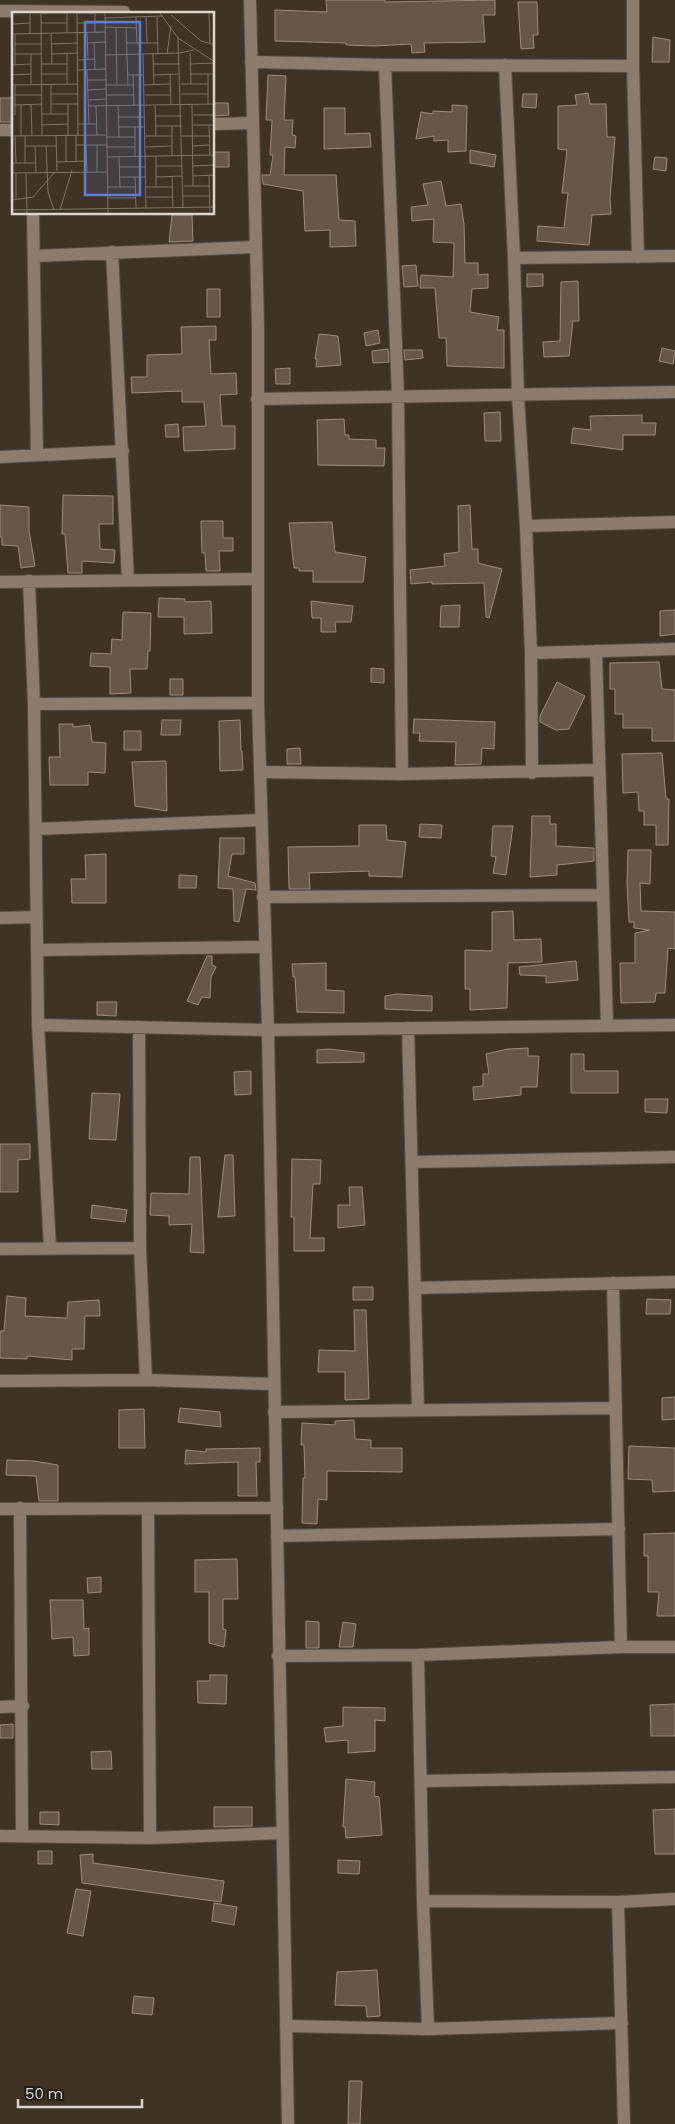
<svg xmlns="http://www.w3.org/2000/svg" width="675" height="2124" viewBox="0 0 675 2124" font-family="Poppins,sans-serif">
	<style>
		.building { fill: #65574a; stroke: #9c8d7f }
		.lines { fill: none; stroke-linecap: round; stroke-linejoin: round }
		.minor-casing { stroke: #594e44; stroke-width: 14 }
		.tertiary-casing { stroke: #594e44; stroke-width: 14 }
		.minor { stroke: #8b7c6e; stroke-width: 12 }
		.tertiary { stroke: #8b7c6e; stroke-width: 12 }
		.inset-road { fill: none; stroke: #7e7469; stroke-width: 1 }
		.view { fill: #607dd4; fill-opacity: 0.15; stroke: #607dd4; stroke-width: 2.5 }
		.inset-edge { fill: none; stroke: #ddd5cd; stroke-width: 2.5 }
	</style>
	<rect width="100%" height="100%" fill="#3f3326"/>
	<!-- building -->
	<path class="building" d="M326,0H385V2L495,0V15H483L485,42L424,43L425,52L412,53L411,44L374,46L346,45V43L275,41V10L327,12Z
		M518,2H537L538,35H533L534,48L521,49Z
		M653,37L670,40L669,62H652Z
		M268,75L286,76L284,120H293L292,135L296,136L295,148L285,147L284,175H336L339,220L355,221L356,246L330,247V230L305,231L303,191L263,184L262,175H270L273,155H270L272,120H266Z
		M588,93L590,104H606L607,137H615L610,198L611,214L592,215L589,245L537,241L538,226L564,228L568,193H562L567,150L558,149V106L577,105L575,95Z
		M523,94H537L536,108L522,107Z
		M0,98H14V122H0Z
		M214,103H228L229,115L214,116Z
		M452,105L467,106L466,151L448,152V140L434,141V136L416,139L421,112L433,114V111L452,112Z
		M324,108H345V134L370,133L371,147L324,149Z
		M470,150L496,155L494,167L470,163Z
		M214,152H229V167H214Z
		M655,157L667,158L666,171L653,169Z
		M441,181L446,206L461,204L464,224L465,263H478V275L488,274V288L472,289L470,312L499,317L497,330H504V368L447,366L446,338H439L435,288H420L421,275L453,277L454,243L433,242L434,219L412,221L411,207L428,205L423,184Z
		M172,215H192L193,241L169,242Z
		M416,265L418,286L404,287L402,266Z
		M527,274H543V286L527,287Z
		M578,281L579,321H573L569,356L544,357L543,342L560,341L561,282Z
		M207,289H220V317H207Z
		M216,326V340H209L211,374L236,373L237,394L220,395L222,426H235V449L184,451L183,427L206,426L204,402H182V391L132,393L131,377H147V355L182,354L181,327Z
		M378,330L380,343L366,346L364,333Z
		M319,334L338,336L341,365L316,367L317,359H315Z
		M662,348L675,351L673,364L659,361Z
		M388,349L389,362L373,363L372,351Z
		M404,350H422L423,358L405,360Z
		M290,368V384H276L275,369Z
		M500,412L501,441H485L484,413Z
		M642,415V423H656L655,435H623V450L571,443L573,428L591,430L590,416Z
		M344,419L345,435H349V439L376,440V448H385L384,466L318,465L317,420Z
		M178,424L179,437H166L165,425Z
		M63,495L113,496V524H99L100,549L115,550L114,563L82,561V573H68L65,534H62Z
		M0,505L29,507V531L35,566L21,568L18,546L2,545V537H0Z
		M470,505L472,549H478V563L502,569L489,618L486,617L484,583L432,584V582L411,584L410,570L445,566L444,554L459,552L458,506Z
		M201,521H223V538H233V551H219L220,571H206L205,553H202Z
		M332,522L335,552L366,557L363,582H313V571H299V568H294L289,523Z
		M159,598L185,599V602L211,601L212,633L184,634V617H158Z
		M311,601L353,606L351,622H335L336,632H321V618H312Z
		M460,605L459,627H440L441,606Z
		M675,610V634L660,636V611Z
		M123,612L151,613L150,651H148L147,669H130L131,693L110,694V667L90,666L91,653L111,654L112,639L122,640Z
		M659,662L662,689L675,690V741H652V728H623V714H615V689H610V663Z
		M371,668L384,669V683L371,682Z
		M170,679H183V695H170Z
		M557,682L585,696L569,729L556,730L540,722V716Z
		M414,719L495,722L494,749L482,748L481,764L455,765L456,742L419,741L420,733H413Z
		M162,720H181L180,735H161Z
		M240,720L241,751H242L243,770L220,771L219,721Z
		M59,724H73V727L90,725L92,742L106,743L105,773L88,772V785H50L49,757H60Z
		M124,731H141V750H124Z
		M300,748L301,764H287V749Z
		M662,753L666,799H669L668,845H656V825H644V811H639L638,792L623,793L622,754Z
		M166,761L167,811L135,806L132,762Z
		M532,816H550V824H556V846L594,848V861L557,865V875L530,877Z
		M420,824L442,825L441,838L419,837Z
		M359,825H386L387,840L406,842L402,877L369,876V871L309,873L310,889H289L288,847L359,846Z
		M493,826H513L506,875L493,873L496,857L491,856Z
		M220,838H244V854H232L228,876L255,883L256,890L246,889L239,922L234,921L233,889L218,888Z
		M628,850H651L650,884L640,883L641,911L675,912V949L668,948L665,993H656L655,1002L621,1003L620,963H635V933L650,930L634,928V922H629L627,883Z
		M106,854V903H72L71,879H86L85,855Z
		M179,875L197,876L196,888H179Z
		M513,911L514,940L541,939L542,962L508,963L507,1008L470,1010V989H465V950L492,951V912Z
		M207,956H212V965L216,967L211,977L210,998L202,997L198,1005L187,1001Z
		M576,961L578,980L546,983V976L520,975L519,967Z
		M326,963V990L344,991V1013L297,1012L295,977H293L292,964Z
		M397,994L432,996V1011L385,1009V996Z
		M97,1002H117L116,1016L97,1015Z
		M528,1048V1056H539L537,1087H521V1095L474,1100L473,1087L483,1086V1074H489L486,1054L508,1049Z
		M329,1049L364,1053V1062L317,1063V1050Z
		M571,1054H584V1071H618V1093H571Z
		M251,1071V1094L235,1095L234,1072Z
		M92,1093L120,1094L116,1140L89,1139Z
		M645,1099H668L667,1113L645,1112Z
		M0,1144H30V1159L18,1160V1192H0Z
		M225,1155H233L235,1216L218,1217Z
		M190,1157H200L204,1253L190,1252L192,1224L169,1225V1216L150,1215L151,1193L189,1194Z
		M292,1159L321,1160L320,1184H313L310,1238H324V1251H294V1217H291Z
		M349,1187H362L365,1225L338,1228V1205H350Z
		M92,1205L127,1210L125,1222L91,1218Z
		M353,1287H373V1300H353Z
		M7,1296L26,1298L25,1316L67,1318L68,1302L99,1300L100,1316H85L84,1349H72V1360L27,1356V1359L0,1358V1331H4Z
		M647,1299L671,1300L670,1314H646Z
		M354,1310H366L369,1399L345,1400V1372H318L319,1350L355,1351Z
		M675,1397V1419L662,1420V1398Z
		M180,1408L220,1412L221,1427L178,1422Z
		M144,1409L145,1448H119V1410Z
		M354,1420L355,1439L371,1440V1448H402V1472L327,1471V1500L318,1499L317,1524L302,1523L303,1478H305L304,1445H301L302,1423L335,1425V1421Z
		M629,1446L675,1448V1491L653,1492L652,1480L628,1479Z
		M260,1448V1462H256L257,1496H238V1462L185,1464L186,1450L206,1452V1449Z
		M7,1460L34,1461L58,1465V1501H39L36,1476L6,1475Z
		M675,1533V1616H657L659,1592H648V1556H644V1534Z
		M237,1559L238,1599H223V1629L226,1630L224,1647L209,1643V1592H195V1560Z
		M101,1577V1592L88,1593L87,1578Z
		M50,1600H83L84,1629L89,1628V1655L74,1656L73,1637L52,1639Z
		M306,1621L319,1622V1648H306Z
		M343,1622L356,1624L353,1647H339Z
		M210,1675H227L226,1704L198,1703L197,1681H210Z
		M675,1704V1736H651L650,1705Z
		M343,1707L385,1708V1721L375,1720V1751L348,1753V1740L326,1742L324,1728L343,1726Z
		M13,1724V1738H0V1725Z
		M111,1751L112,1769H92L91,1752Z
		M346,1779L375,1782L374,1796L379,1797L382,1835L346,1838L345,1827H343Z
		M214,1807H252V1826L214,1827Z
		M675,1809V1854H655L653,1810Z
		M40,1812H59V1825L40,1824Z
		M38,1851H52V1864H38Z
		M93,1854V1863L224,1881L221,1902L82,1883L80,1855Z
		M338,1860L360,1861L359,1874L338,1873Z
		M76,1889L91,1891L83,1936L67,1933Z
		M214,1903L237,1907L234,1925L212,1921Z
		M377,1970L380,2016L367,2017L366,2006L335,2005L337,1972Z
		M134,1996L154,1998L152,2015L132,2013Z
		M349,2081H362L360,2124H348Z"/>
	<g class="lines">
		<!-- minor casing -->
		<g class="minor-casing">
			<path id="minor" d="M633,0V66L638,257
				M0,11L124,12
				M251,62L385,65L633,66
				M385,65L398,396L402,774
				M505,65L514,258L518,395L526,526L531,653L532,773
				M214,124L252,123
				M0,130H14
				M33,214L37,455
				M112,252L128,580
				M35,256L255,247
				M514,258L675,256
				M257,399L675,392
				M0,457L123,451
				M526,526L675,522
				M29,581L34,704L38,1025L50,1248
				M0,582L258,579
				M596,651L607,1025
				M531,653L675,649
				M34,704L258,703
				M260,772L402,774L598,770
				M36,829L261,820
				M263,897L603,895
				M0,918L36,917
				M37,950L265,947
				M38,1025L268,1030L675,1025
				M139,1027L140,1248L146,1380
				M408,1028L418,1410
				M412,1162L675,1157
				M0,1249L140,1248
				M613,1283L621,1647
				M415,1288L675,1282
				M0,1381L146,1380L273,1384
				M274,1412L616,1408
				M20,1508L22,1836
				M0,1509L277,1508
				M148,1509L150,1838
				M277,1536L619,1529
				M418,1655L423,1901L428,2029
				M278,1656L418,1655L621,1647H675
				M0,1707L23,1706
				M422,1781L675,1777
				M0,1836L150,1838L282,1833
				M423,1901L618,1902L675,1899
				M618,1902L624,2124
				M286,2026L428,2029L622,2023"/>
		</g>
		<!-- tertiary casing -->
		<g class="tertiary-casing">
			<path id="tertiary" d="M250,0L258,327V703L268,1030L288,2124"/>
		</g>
		<!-- minor -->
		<use href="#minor" class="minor"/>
		<!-- tertiary -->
		<use href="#tertiary" class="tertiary"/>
	</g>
	<!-- overview -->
	<g transform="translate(12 12)">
		<rect width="202" height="202" fill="#3f3326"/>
		<path class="inset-road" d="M18,1V22M29,1L30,124M29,1H55M55,1V21M65,1L66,123M65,1H83V21M93,1L96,202M148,1L166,26L203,50M197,1L198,32M159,3L189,29L203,33M124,5L125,31M134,5L135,31M145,5L146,42M93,6L150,4M29,11H55M65,11H83M0,12L18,11M93,15L124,16M104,16L105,73M114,16L116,73M75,21L76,47M0,22L93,20M39,22L40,52M166,26L171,196M76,31L94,30M82,31L83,58M115,31H146M3,32H29M39,32L65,31M55,41V72M178,41L179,72M3,42H29M19,42V72M39,42L65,41M131,42L134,196M141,42L142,72M155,42L159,14M94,43L168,41L182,38M66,48L83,47M29,52H55M142,52H168M179,52L202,51M0,53L18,52M3,53V22M66,58L94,57M75,58L77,112M29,62H55M158,62L159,93M179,62H203M196,62V93M0,63L19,62M116,63H132M121,63L122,94M142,63L168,62M75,68H94M39,72V102M169,72H196M0,73L66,72M94,73H122M132,73L158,72M76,78L94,77M39,82H66M169,82H196M3,83H30M94,83H122M133,83H159M76,88L94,87M39,92H66M56,92V123M3,93L30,92M9,93V124M19,93L20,124M180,93L181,174M76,94L203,92M84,94L85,123M106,94L107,125M143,94L144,124M30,102H56M3,103V73M181,103H203M143,104H170M106,105H132M66,112H84M30,113L56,112M181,113H203M197,113L198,143M143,114H170M160,114V144M107,115H133M123,115V145M44,123L45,159M54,123V150M64,123V150M0,124L95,123M3,124L4,151M13,124V151M133,124H160M170,124H197M95,125H123M64,133H95M85,133V160M14,134H44M34,134L36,180L42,198M74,134L75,160M181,134L197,133M23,135L24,161M95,135H123M134,135L160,134M144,144V175M95,145L203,143M107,145L108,176M45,150L75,149M0,151H23M144,154H170M181,154L203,153M107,155H133M0,161L95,160M4,161V188M14,161L15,202M160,164L161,195M181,164L203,163M197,164L198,202M107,165H133M123,165L124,196M144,165L171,164M172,174H198M96,175H123M134,175H160M171,184H198M135,185H161M96,186H124M0,188L21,185L42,161M0,198L203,195M48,198L60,158"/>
		<path class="view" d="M73,10H128V183H73Z"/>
		<rect width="202" height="202" class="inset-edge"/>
	</g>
	<!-- scale -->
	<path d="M18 2099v8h124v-8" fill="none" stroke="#ddd5cd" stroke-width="2.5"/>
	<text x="25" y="2099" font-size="15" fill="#ddd5cd" stroke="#211c16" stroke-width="4" paint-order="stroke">50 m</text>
</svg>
